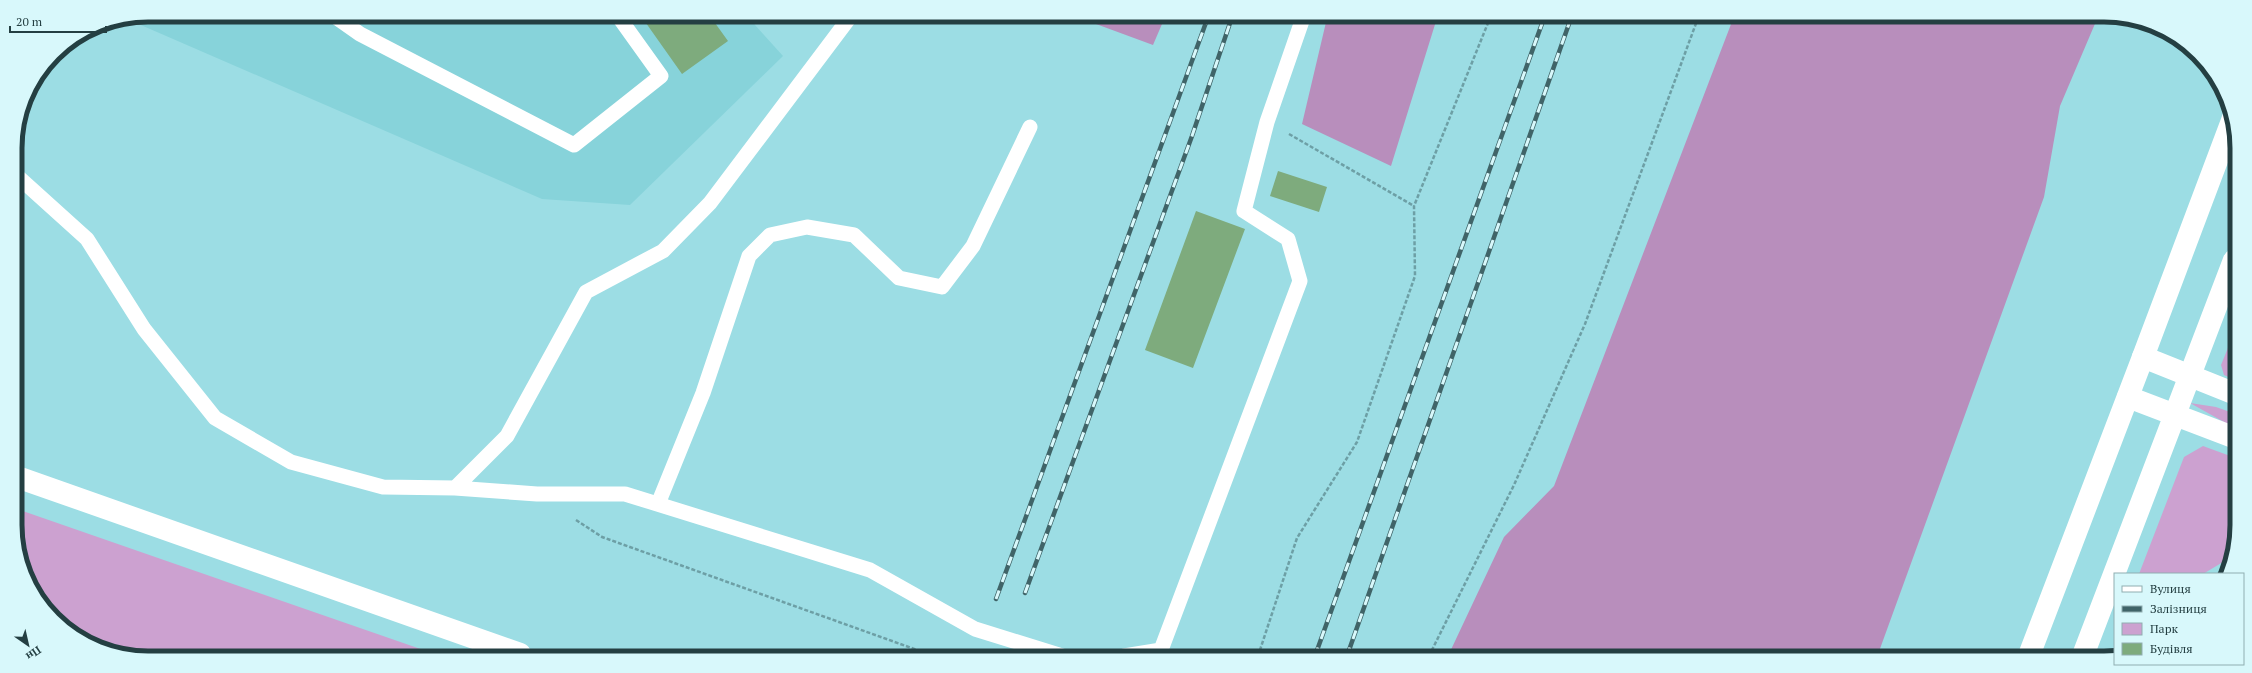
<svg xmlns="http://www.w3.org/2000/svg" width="2252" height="673" viewBox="0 0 2252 673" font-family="'PT Serif',serif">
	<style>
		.built { fill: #87d3da }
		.green { fill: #cca1d0 }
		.forest { fill: #b88ebc }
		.building { fill: #7eab7d }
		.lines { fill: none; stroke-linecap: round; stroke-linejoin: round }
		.path { stroke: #6d9fa5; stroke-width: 2.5; stroke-dasharray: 4 2; stroke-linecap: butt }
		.lane { stroke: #fff; stroke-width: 15 }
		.primary { stroke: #fff; stroke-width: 22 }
		.highway { stroke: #fff; stroke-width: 22 }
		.rail-casing { stroke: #406468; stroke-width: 4.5 }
		.rail { stroke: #d8f8fb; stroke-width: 3; stroke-dasharray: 9; stroke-linecap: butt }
		.rim { fill: none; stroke: #243f42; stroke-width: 5 }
	</style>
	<rect width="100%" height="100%" fill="#9cdde4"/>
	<!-- built -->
	<path class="built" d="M148,15L747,16L783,56L630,205L542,199L127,19Z"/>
	<!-- green -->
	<path class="green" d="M2234,333L2233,379L2224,375L2221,365Z
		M2190,403L2216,407L2233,413V427Z
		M2203,446L2233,457V556L2203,574H2139L2184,457Z
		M17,509L435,654H114L54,619L29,584L18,551Z"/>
	<!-- forest -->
	<path class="forest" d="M1077,17H1165L1153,45Z
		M1327,18H1437L1391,166L1302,124Z
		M1733,19H2097L2060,106L2044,197L1877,657L1448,656L1504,537L1554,486Z"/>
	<!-- building -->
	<path class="building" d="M641,16H710L728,41L682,74Z
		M1278,171L1327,187L1319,212L1270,196Z
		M1196,211L1245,229L1193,368L1145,350Z"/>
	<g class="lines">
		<!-- path -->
		<path class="path" d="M1289,134L1414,206
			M576,520L602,537L931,655
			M1258,656L1297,538L1357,442L1415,276L1414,206L1490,18
			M1429,656L1514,485L1585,324L1698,18"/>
		<!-- lane -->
		<path class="lane" d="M333,15L360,34L574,145L661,76L618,16
			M15,174L87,239L144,329L215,418L291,462L383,487L455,488L507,436L586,292L663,251L710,203L850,17
			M455,488L537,494H625L870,570L975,629L1062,656
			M658,504L703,393L749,256L770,235L807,227L854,235L899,278L942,287L973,246L1030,127
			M1124,656L1161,650L1300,281L1288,239L1244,211L1267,122L1303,18"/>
		<!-- primary -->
		<path class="primary" d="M2143,357L2233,118
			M2128,397L2233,437
			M17,477L520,654
			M2082,658L2234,260"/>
		<!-- highway -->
		<path class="highway" d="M2028,658L2143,357L2233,393"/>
		<!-- rail casing -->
		<g class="rail-casing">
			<path id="rail" d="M1025,593L1192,136L1232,17
				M996,599L1208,17
				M1315,656L1544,18
				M1347,656L1571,18"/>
		</g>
		<!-- rail -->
		<use href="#rail" class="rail"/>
	</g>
	<!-- crop -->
	<path d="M0 0H2252V673H0ZM148 22H2104A126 126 0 0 1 2230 148V525A126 126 0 0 1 2104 651H148A126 126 0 0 1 22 525V148A126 126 0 0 1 148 22Z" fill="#d8f8fb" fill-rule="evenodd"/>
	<path class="rim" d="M148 22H2104A126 126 0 0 1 2230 148V525A126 126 0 0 1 2104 651H148A126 126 0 0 1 22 525V148A126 126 0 0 1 148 22Z"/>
	<!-- legend -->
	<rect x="2114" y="573" width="130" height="92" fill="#d8f8fb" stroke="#90aeb1"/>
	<rect x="2122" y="586" width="20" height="6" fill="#ffffff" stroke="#90aeb1"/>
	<text x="2150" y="593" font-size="12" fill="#243f42">Вулиця</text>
	<rect x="2122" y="606" width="20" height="6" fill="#406468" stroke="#90aeb1"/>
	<text x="2150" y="613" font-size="12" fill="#243f42">Залізниця</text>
	<rect x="2122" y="623" width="20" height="12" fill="#cca1d0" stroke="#90aeb1"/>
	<text x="2150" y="633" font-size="12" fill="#243f42">Парк</text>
	<rect x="2122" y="643" width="20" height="12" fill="#7eab7d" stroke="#90aeb1"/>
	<text x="2150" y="653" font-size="12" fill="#243f42">Будівля</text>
	<!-- north arrow -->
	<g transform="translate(28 645) rotate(146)" stroke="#d8f8fb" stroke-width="3" paint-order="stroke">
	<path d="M0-3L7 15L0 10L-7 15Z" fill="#243f42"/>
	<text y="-6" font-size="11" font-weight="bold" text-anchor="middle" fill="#243f42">Пн</text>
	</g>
	<!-- scale -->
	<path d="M10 26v6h96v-6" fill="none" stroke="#243f42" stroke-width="2"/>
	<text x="16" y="26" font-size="12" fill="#243f42" stroke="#d8f8fb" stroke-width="3" paint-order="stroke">20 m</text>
</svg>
